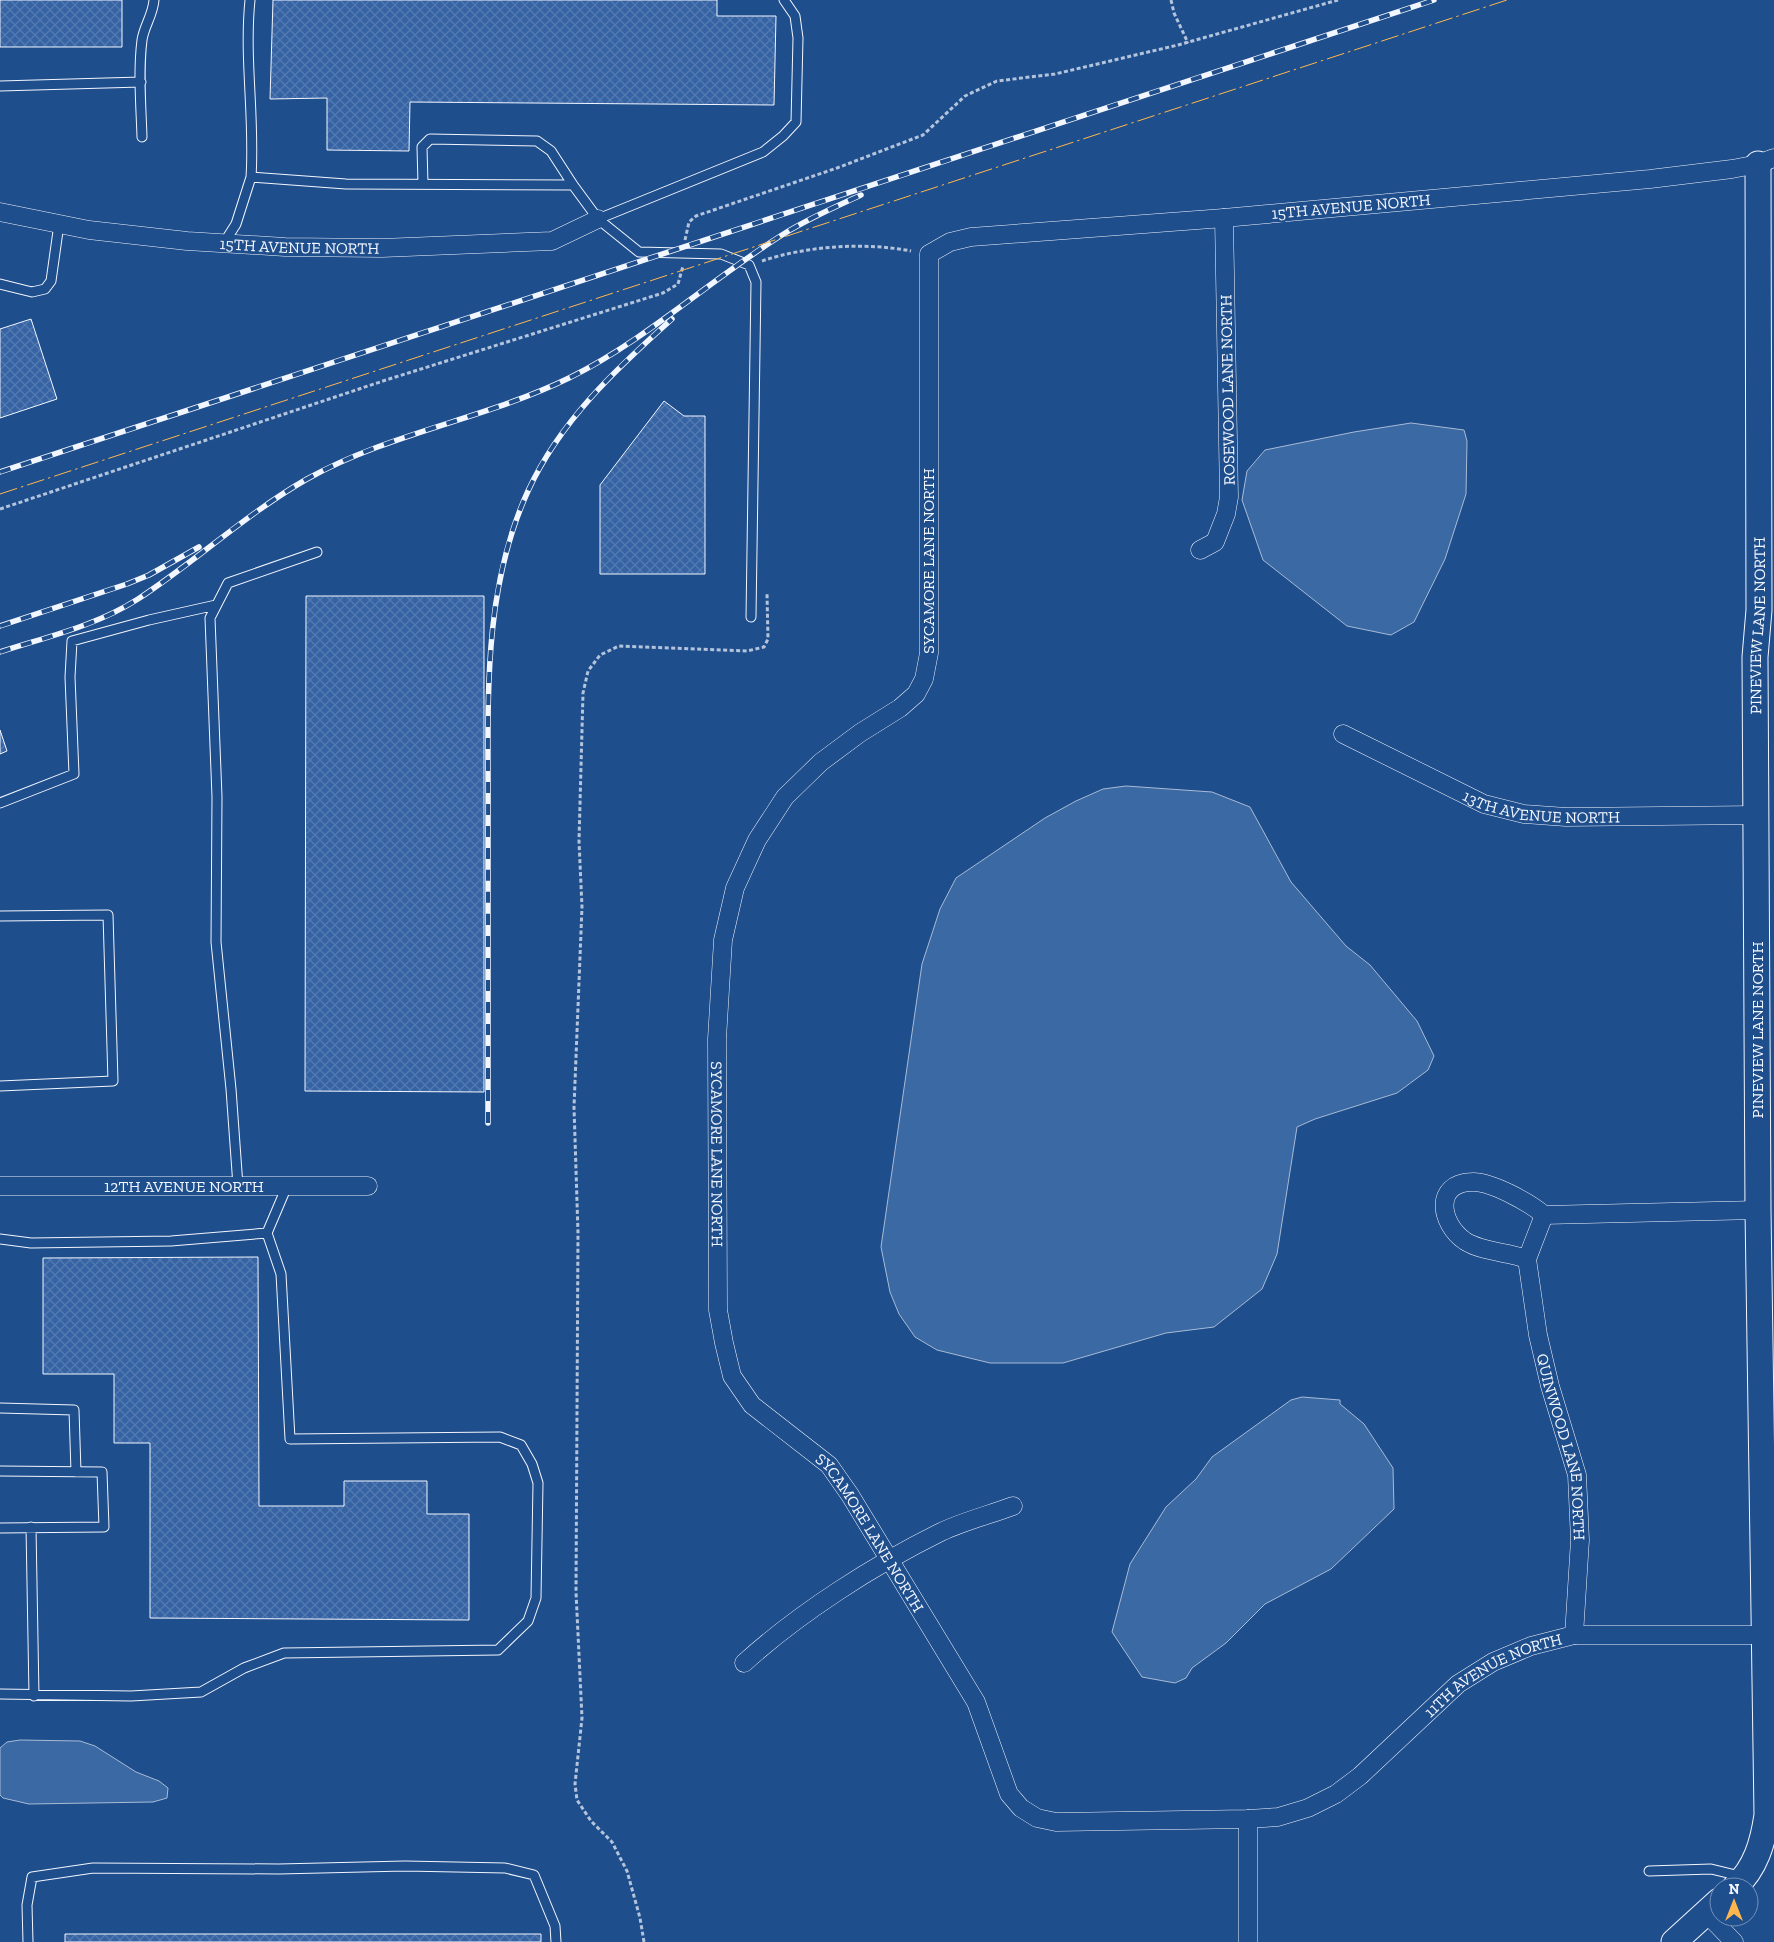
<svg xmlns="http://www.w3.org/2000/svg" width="1774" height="1942" viewBox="0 0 1774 1942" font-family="'Zilla Slab',serif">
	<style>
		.water { fill: #3b69a3; stroke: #a8bbd7 }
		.building { fill: url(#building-cross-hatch); stroke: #f2f6ff }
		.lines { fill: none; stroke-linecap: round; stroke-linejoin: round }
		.lane-casing { stroke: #f2f6ff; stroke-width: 11 }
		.street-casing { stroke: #f2f6ff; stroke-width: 19 }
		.secondary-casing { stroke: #f2f6ff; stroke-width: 27 }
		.path { stroke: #b3c4dc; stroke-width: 3; stroke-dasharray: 4 2.5; stroke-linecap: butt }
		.lane { stroke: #1f4e8c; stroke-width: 9 }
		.street { stroke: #1f4e8c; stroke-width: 18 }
		.secondary { stroke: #1f4e8c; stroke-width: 25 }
		.rail-casing { stroke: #f2f6ff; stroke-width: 5.5 }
		.rail { stroke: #1f4e8c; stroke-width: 4; stroke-dasharray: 11; stroke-linecap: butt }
		.power { stroke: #ffb74d; stroke-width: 1; stroke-dasharray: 18 4 2.5 4; stroke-linecap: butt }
		.labels { text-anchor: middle; stroke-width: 4; stroke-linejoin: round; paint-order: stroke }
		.street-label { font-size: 16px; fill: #f2f6ff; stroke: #1f4e8c }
	</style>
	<defs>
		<pattern id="building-cross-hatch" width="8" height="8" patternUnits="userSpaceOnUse" patternTransform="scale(1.25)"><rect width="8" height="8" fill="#3563a3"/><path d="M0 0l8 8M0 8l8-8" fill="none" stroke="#537ab1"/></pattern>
	</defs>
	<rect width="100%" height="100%" fill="#1f4e8c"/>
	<!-- water -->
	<path class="water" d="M1411,423L1464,430L1467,441L1466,494L1445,559L1414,622L1391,635L1347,626L1263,560L1242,500L1247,471L1265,450L1354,432Z
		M1126,786L1212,792L1250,807L1291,882L1346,946L1370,965L1417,1021L1434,1056L1428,1070L1397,1093L1315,1119L1297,1127L1277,1254L1262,1289L1214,1327L1166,1333L1063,1363H990L937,1350L915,1337L899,1314L890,1292L881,1247L922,964L940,909L956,878L1045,818L1076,801L1103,789Z
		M1302,1397L1340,1400V1404L1364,1424L1393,1468L1394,1509L1331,1569L1265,1604L1226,1643L1192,1668L1186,1678L1175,1683L1142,1677L1112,1632L1130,1564L1166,1507L1196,1479L1212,1457L1291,1400Z
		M20,1740L80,1741L95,1746L136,1772L159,1781L168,1788L167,1798L153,1802L29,1804L3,1798L0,1795V1748L7,1742Z"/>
	<!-- building -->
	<path class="building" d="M0,0H122V47H0Z
		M273,0H717V16H776L774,105L410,102L409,151L327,150V98L270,99Z
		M31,319L57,399L0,418V329Z
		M664,401L684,416H705V574H600V485Z
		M306,596H484V1092L305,1091Z
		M0,730L7,751L0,754Z
		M258,1257L259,1506H344V1481H427V1514H469V1620L150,1618V1443H114V1374H43V1258Z
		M65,1934H541V1942H65Z"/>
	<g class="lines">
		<!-- lane casing -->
		<g class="lane-casing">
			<path id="lane" d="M250,0C244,59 255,118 251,177L346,184L573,185
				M0,86L141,82
				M142,137C141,105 138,72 142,40C144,26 153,15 154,0
				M423,184L422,147L430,139L537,141L551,151L573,185L598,219L763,152L783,136L796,122L798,38L795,16L784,0
				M598,219L639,252L721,254L749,265L756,282L751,617
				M224,243L236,224L251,177
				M0,284L32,292L45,289L51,281L59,224
				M0,803L74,774L70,677L72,641L149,620L216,605
				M0,916L108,915L113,1081L0,1086
				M238,1186L231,1089L216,942L217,797L210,618L228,583L317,552
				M0,1239L31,1243L171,1241L267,1233L287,1186
				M0,1408L74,1410L76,1472
				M0,1471L102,1472L104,1527L0,1528
				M31,1527L34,1696
				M0,1694L131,1696L201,1692L244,1668L284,1653L498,1650L528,1621L536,1598L538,1483L532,1464L521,1445L500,1437L290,1439L281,1274L267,1233
				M1649,1871L1711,1869L1740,1876
				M28,1942L27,1905L32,1877L93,1868L279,1869L405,1866L505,1868L534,1875L555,1926L556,1942"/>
		</g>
		<!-- street casing -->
		<g class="street-casing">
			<g id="street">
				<path id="s1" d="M1774,158L1758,164L1732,169L1650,179L1224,218L971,237L950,242L929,254V653L924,679L916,694L900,708L860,733L821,762L785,797L757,840L735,888L723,940L717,1039L718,1310L724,1343L732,1376L752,1405L829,1465L850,1495L976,1702L1009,1794L1021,1808L1037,1818L1056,1822L1248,1819L1278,1817L1308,1808L1336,1794L1360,1776L1458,1684L1493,1662L1531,1646L1574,1635H1774"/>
				<path id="s2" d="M0,212L89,230L187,241L285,247L382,248L552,241L598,219"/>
				<path d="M1200,550L1215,542L1226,514L1229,497L1224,218"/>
				<path id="s3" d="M1343,734L1484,804L1524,814L1566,817L1756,815"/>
				<path id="s4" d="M0,1186H368"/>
				<path id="s5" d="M1544,1215L1527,1259L1538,1335L1550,1386L1577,1475L1580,1540L1574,1635"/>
				<path d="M1527,1259C1508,1252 1482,1252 1465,1241C1440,1224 1433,1183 1472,1182C1491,1181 1530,1203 1544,1215L1758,1210"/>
				<path d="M744,1663C799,1613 874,1565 941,1532C964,1521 989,1515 1013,1506"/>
				<path d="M1248,1819V1942"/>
				<path d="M1706,1913L1734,1942"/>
			</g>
		</g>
		<!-- secondary casing -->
		<g class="secondary-casing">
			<g id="secondary">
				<path id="s6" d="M1735,1887C1756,1868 1763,1842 1767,1815L1758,1210L1755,657L1759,610L1758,164"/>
				<path d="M1674,1942L1719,1901"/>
			</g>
		</g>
		<!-- path -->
		<path class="path" d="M1171,0L1174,13L1188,43
			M685,240L689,222L696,216L837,168L923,135L965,96L997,81L1055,74L1178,45L1338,0
			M762,261C806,246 865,242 911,251
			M0,509L386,380L663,293L678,284L683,266
			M644,1942L640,1918L627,1871L612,1842L591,1821L577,1800L575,1784L582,1718L576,1592L578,1233L574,1107L582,907L579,841L583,693L588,671L600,655L619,646L747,651L764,647L768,639L767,594"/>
		<!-- lane -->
		<use href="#lane" class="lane"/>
		<!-- street -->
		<use href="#street" class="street"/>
		<!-- secondary -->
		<use href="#secondary" class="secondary"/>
		<!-- rail casing -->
		<g class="rail-casing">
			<path id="rail" d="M0,472L1434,0
				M0,626L127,584L149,575L199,547
				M0,652C46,637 96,626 138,599C196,561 246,514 307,479C389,433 485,419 569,378C646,340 710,280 782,235C807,219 835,207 861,195
				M488,1123C488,1023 488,923 488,824C489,711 480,596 528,491C560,421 616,369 672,319"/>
		</g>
		<!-- rail -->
		<use href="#rail" class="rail"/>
		<!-- power -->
		<path class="power" d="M0,494L1507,0"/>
	</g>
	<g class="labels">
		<!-- street labels -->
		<g class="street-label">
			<text transform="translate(1351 206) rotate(-5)" y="6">15TH AVENUE NORTH</text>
			<text dy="6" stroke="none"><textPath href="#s2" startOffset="302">15TH AVENUE NORTH</textPath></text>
			<text transform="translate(1227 390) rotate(-91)" y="6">ROSEWOOD LANE NORTH</text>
			<text transform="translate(928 561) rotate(-90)" y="6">SYCAMORE LANE NORTH</text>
			<text dy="6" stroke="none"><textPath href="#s6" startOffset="1270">PINEVIEW LANE NORTH</textPath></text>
			<text dy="6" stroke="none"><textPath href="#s3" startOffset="215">13TH AVENUE NORTH</textPath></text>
			<text transform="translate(1757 1030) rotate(-90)" y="6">PINEVIEW LANE NORTH</text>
			<text dy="6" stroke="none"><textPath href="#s1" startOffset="1835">SYCAMORE LANE NORTH</textPath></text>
			<text dy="6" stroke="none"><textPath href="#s4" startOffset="184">12TH AVENUE NORTH</textPath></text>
			<text dy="6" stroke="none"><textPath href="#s5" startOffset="239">QUINWOOD LANE NORTH</textPath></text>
			<text dy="6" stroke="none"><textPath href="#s1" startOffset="2270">SYCAMORE LANE NORTH</textPath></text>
			<text dy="6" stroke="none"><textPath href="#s1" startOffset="3109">11TH AVENUE NORTH</textPath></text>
		</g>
	</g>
	<!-- north arrow -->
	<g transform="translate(1734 1902)"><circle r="24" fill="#1f4e8c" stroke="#7391ba"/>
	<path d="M0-4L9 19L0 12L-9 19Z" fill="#ffb74d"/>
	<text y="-8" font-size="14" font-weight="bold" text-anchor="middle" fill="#f2f6ff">N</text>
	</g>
</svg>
